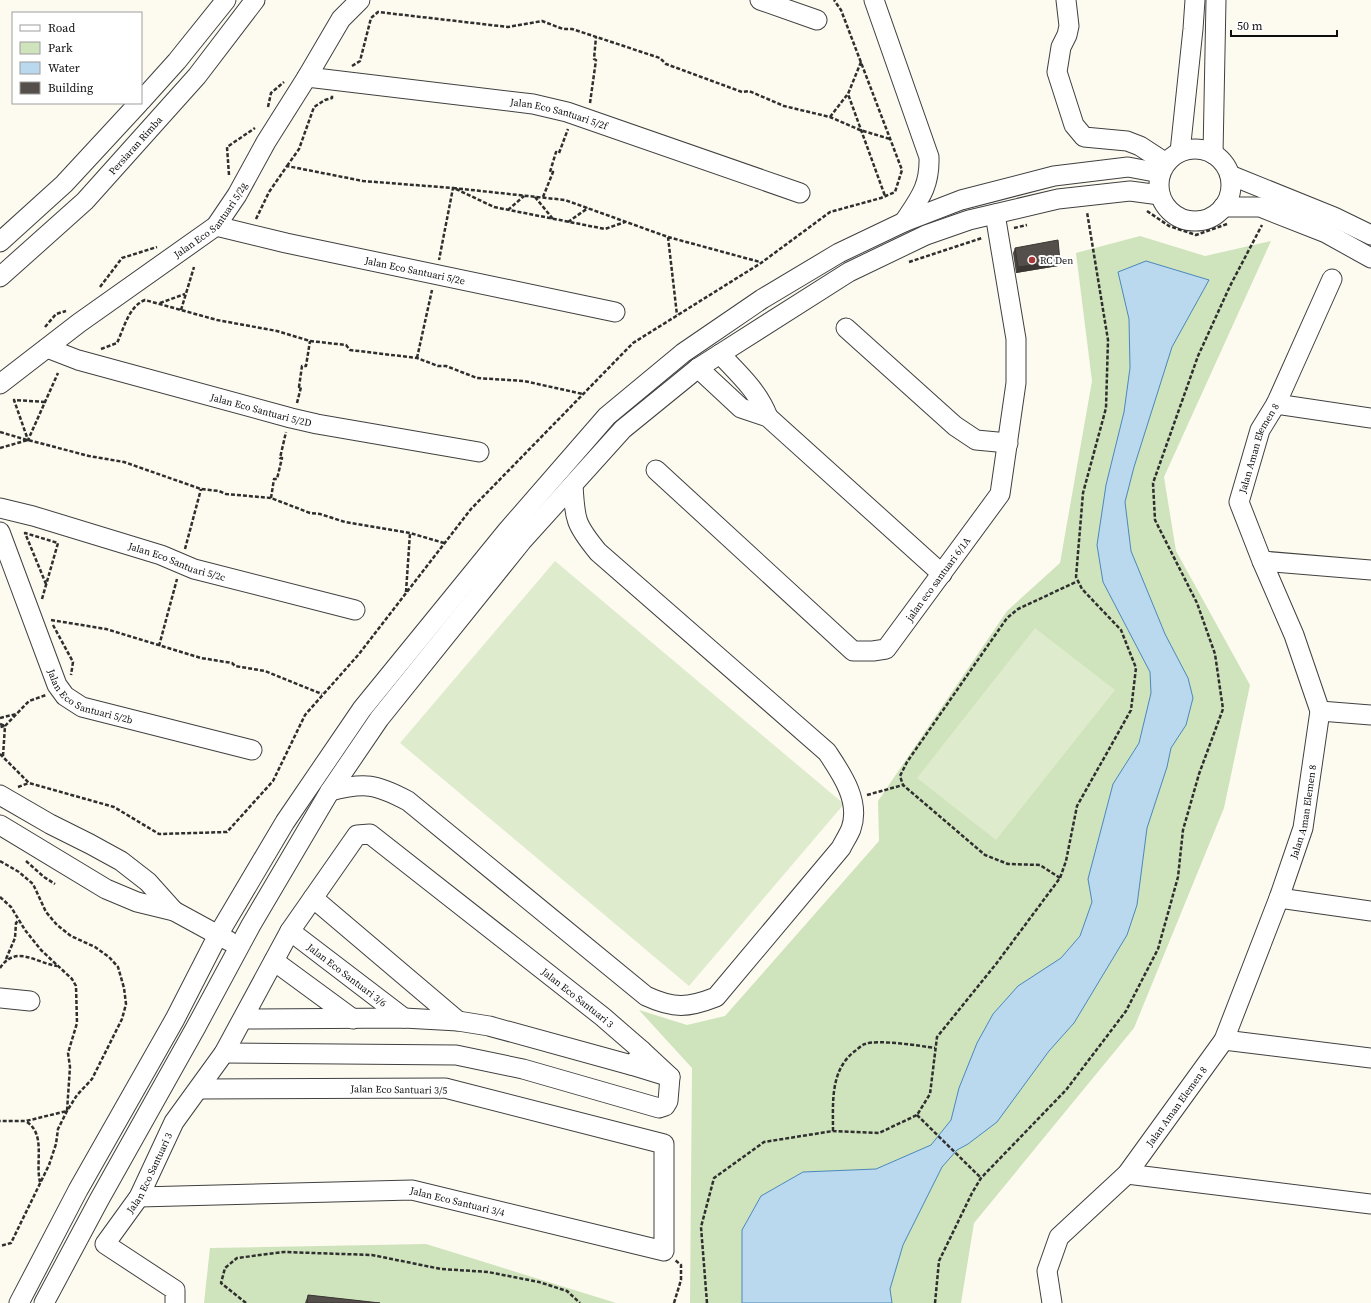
<svg xmlns="http://www.w3.org/2000/svg" width="1371" height="1303" viewBox="0 0 1371 1303" font-family="'Source Serif 4',serif">
	<style>
		.green { fill: #cfe3bc }
		.pitch { fill: #dfebcd }
		.water { fill: #bad8ee; stroke: #4a89bb }
		.lines { fill: none; stroke-linecap: round; stroke-linejoin: round }
		.minor-casing { stroke: #404040; stroke-width: 21 }
		.path { stroke: #2f2f2f; stroke-width: 2.5; stroke-dasharray: 4 2; stroke-linecap: butt }
		.minor { stroke: #fff; stroke-width: 19 }
		.wall { fill: #484440 }
		.shaded-wall { fill: #3b3734 }
		.building { fill: #544f4a; stroke: #3b3734 }
		.poi-dot { fill: #aa3737; stroke: #fff; stroke-width: 1.5 }
		.labels { text-anchor: middle; stroke-width: 4; stroke-linejoin: round; paint-order: stroke }
		.street-label { font-size: 10px; fill: #0d0d0d; stroke: #fff }
		.poi-label { font-size: 10px; fill: #0d0d0d; stroke: #fff; text-anchor: start }
	</style>
	<rect width="100%" height="100%" fill="#fdfbef"/>
	<!-- green -->
	<path class="green" d="M1140,236L1205,256L1271,241L1164,477L1176,551L1250,685L1224,808L1134,1028L974,1223L961,1303H690L692,1068L639,1010L687,1025L725,1016L879,841L878,801L1007,611L1060,563L1092,381L1076,253Z
		M426,1244L616,1303H204L210,1248Z"/>
	<!-- pitch -->
	<path class="pitch" d="M555,561L844,804L689,986L400,743Z
		M1035,628L1115,690L996,840L917,778Z"/>
	<!-- water -->
	<path class="water" d="M1146,261L1209,280L1172,347L1134,467L1125,502L1131,551L1165,634L1188,678L1193,698L1186,725L1171,748L1167,767L1147,828L1137,905L1127,935L1074,1023L1049,1051L997,1122L968,1144L957,1150L942,1167L903,1245L890,1289L892,1303H742V1230L761,1196L803,1172L876,1169L931,1145L951,1120L959,1088L977,1043L993,1014L1018,986L1061,958L1080,936L1092,902L1088,879L1113,784L1139,743L1151,693L1150,672L1103,582L1097,545L1106,485L1124,412L1130,368L1129,319L1118,272Z"/>
	<g class="lines">
		<!-- minor casing -->
		<g class="minor-casing">
			<g id="minor">
				<path d="M760,0L817,20"/>
				<path d="M874,0L929,157C930,186 920,198 904,222"/>
				<path d="M1066,0L1069,26L1067,35L1061,47L1057,72L1074,125L1084,137L1127,141L1140,146L1166,163"/>
				<path id="s1" d="M307,77L533,104L567,112L800,193"/>
				<path d="M141,101L177,61L226,0"/>
				<circle cx="1195" cy="185" r="36"/>
				<path d="M1180,152L1193,29L1195,0"/>
				<path d="M1213,154L1216,0"/>
				<path d="M1230,175L1334,217L1371,235"/>
				<path d="M1223,207H1260L1326,233L1371,258"/>
				<path id="s2" d="M216,226L286,243L615,312"/>
				<path d="M0,242L64,184L139,103"/>
				<path id="s3" d="M0,277L85,201L197,76L255,0"/>
				<path d="M846,328L955,426L976,440L1008,443"/>
				<path id="s4" d="M47,348L78,360L291,418L317,424L479,452"/>
				<path d="M720,354C739,374 758,391 768,417"/>
				<path d="M698,368L741,408L768,417L942,574"/>
				<path id="s5" d="M0,384L79,323L216,226L237,195L266,142L307,77L341,19L360,0"/>
				<path d="M1276,404L1371,418"/>
				<path id="s6" d="M656,470L853,651H873L886,649L1000,494L1016,383V339L995,214"/>
				<path id="s7" d="M0,508L33,516L161,555L194,569L355,610"/>
				<path id="s8" d="M0,532L57,685L65,696L82,707L252,750"/>
				<path d="M1262,561L1371,570"/>
				<path d="M1320,711L1371,715"/>
				<path d="M330,791C365,782 376,784 408,801L646,996C674,1009 688,1008 716,997L841,848C844,842 848,836 851,829C861,801 841,773 827,752L598,552C575,524 575,520 573,485"/>
				<path d="M0,795L50,824L90,844L121,861L148,882L174,911"/>
				<path d="M0,825L106,889L137,902L174,911L229,941"/>
				<path d="M313,898L458,1021"/>
				<path d="M1279,898L1371,911"/>
				<path id="s9" d="M290,931L404,1018"/>
				<path d="M274,961L353,1019"/>
				<path d="M0,998L30,1001"/>
				<path d="M1224,1040L1371,1058"/>
				<path d="M224,1053L456,1055L523,1069L659,1108L665,1106L668,1101L670,1077"/>
				<path d="M631,1065L670,1077L641,1050"/>
				<path d="M1127,1174L1371,1204"/>
				<path id="s10" d="M139,1197L412,1190L664,1251V1144L445,1088L199,1089"/>
				<path d="M19,1303L78,1190L175,1019L218,935L285,822L362,709L507,531L607,416L683,353L762,299L839,253L904,222L961,200L1054,176L1128,167L1160,173"/>
				<path d="M44,1303L99,1200L196,1027L251,925L330,791L379,719L522,541L623,429L698,368L720,354L849,272L926,235L969,220L1058,199L1130,191L1160,195"/>
				<path id="s11" d="M175,1303V1290L105,1244L139,1197L174,1122L224,1053L290,931L357,835L370,834L603,1017L641,1050L638,1059L631,1065L489,1026L458,1021L404,1018L243,1019"/>
				<path id="s12" d="M1052,1303L1047,1271L1059,1237L1127,1174L1224,1040L1279,898L1303,828L1320,711L1294,635L1262,561L1239,502L1260,430L1276,404L1332,279"/>
			</g>
		</g>
		<!-- path -->
		<path class="path" d="M861,62L848,94L885,196
			M352,66L360,61L371,18L378,12L508,27L542,21L563,29H572L660,58L666,64L742,92L749,91L784,106L830,117L860,130L890,139
			M590,103L596,60L594,59L596,37
			M268,107L271,93L284,82
			M830,117L847,95
			M287,166L299,149L314,107L325,100L332,98V95
			M229,175L227,147L255,128
			M453,188L565,200L668,237L760,262
			M456,189L494,207L605,229L625,222
			M535,197L553,219
			M543,197L553,172H550L556,152L559,153L568,129
			M508,210L524,196
			M1147,211L1169,226L1196,235L1227,224
			M256,219L269,192L287,166L363,181L453,188L439,260
			M568,222L588,208
			M1014,228L1027,225
			M668,237L677,315
			M909,262L982,238
			M100,287L122,258L157,247
			M160,303L185,294
			M181,310L194,267
			M45,327L56,314L66,311
			M101,349L117,343C124,328 129,306 145,300L217,320L277,331L310,341L346,345L350,350L417,358L438,366H446L477,378L524,381L583,394
			M417,358L432,290
			M45,402L14,400L28,440L58,373
			M297,403L301,387H299L302,366H306L310,341
			M0,432L27,440
			M0,448L28,440L89,456L124,462L201,489L219,491L226,494L271,498L310,513L320,514L345,522L410,533L444,543
			M271,498L274,479H277L282,458H280L286,432
			M185,549L201,489
			M406,592L410,533
			M42,599L58,543L25,533L46,584
			M51,620L106,629L201,658L232,663L235,666L265,671L322,694
			M53,625L73,662L71,675
			M159,646L177,579
			M0,718L16,714
			M0,724L5,726L0,727
			M0,754L29,783L114,807L159,834L227,832L273,781L305,715L359,654L471,509L633,343L761,263L830,212L881,198L895,192L902,170L841,10L834,0
			M3,756L5,726L29,701L46,695
			M18,787L29,783
			M867,795L903,785
			M0,861L19,872L33,884L46,912L57,925L71,936L95,947L109,957L118,967L124,988L126,1004L122,1019L92,1079L77,1095L67,1111L58,1129L56,1144L49,1165L11,1243L0,1246
			M26,861L44,877L55,884
			M1060,878L1040,865L1008,864L985,855L903,785L900,776L907,762L1007,618L1018,609L1078,581
			M0,897L11,907L25,930L41,950L72,979L76,986L77,1023L68,1053L70,1067L67,1111L26,1121H0
			M6,959L15,938L16,923L18,921
			M0,968C16,944 36,963 57,966
			M917,1115L981,1178
			M27,1122C46,1135 35,1162 40,1182
			M833,1131C833,1102 830,1070 855,1051C858,1049 861,1045 865,1044C877,1039 921,1046 935,1048
			M246,1303L221,1283L225,1268L237,1258L284,1252L372,1255L441,1269L488,1272L539,1282L567,1291L580,1303
			M674,1303L681,1280V1265L675,1260
			M707,1303L701,1227L714,1178L764,1142L833,1131L879,1133L917,1115L930,1094L937,1037L996,964L1060,878L1066,861L1077,806L1131,710L1136,668L1121,630L1082,589L1076,577L1083,493L1106,408L1108,340L1087,212
			M935,1303L939,1261L972,1193L981,1178L1066,1090L1126,1011L1158,949L1178,877L1183,830L1199,774L1223,709L1215,654L1197,603L1155,520L1153,483L1198,356L1230,286L1262,225"/>
		<!-- minor -->
		<use href="#minor" class="minor"/>
	</g>
	<!-- wall -->
	<path class="wall" d="M1015,248L1058,266L1016,273L1013,253Z
		M308,1295L380,1303H305Z"/>
	<!-- shaded-wall -->
	<path class="shaded-wall" d="M1060,261L1058,266L1016,273L1018,267Z"/>
	<!-- building -->
	<path class="building" d="M1058,240L1060,261L1018,267L1015,248Z
		M308,1295L380,1303H307Z"/>
	<!-- markers -->
	<circle class="poi-dot" cx="1032" cy="260" r="4"/>
	<g class="labels">
		<!-- street labels -->
		<g class="street-label">
			<text dy="4" stroke="none"><textPath href="#s1" startOffset="255">Jalan Eco Santuari 5/2f</textPath></text>
			<text dy="4" stroke="none"><textPath href="#s3" startOffset="189">Persiaran Rimba</textPath></text>
			<text dy="4" stroke="none"><textPath href="#s5" startOffset="268">Jalan Eco Santuari 5/2g</textPath></text>
			<text dy="4" stroke="none"><textPath href="#s2" startOffset="204">Jalan Eco Santuari 5/2e</textPath></text>
			<text dy="4" stroke="none"><textPath href="#s4" startOffset="223">Jalan Eco Santuari 5/2D</textPath></text>
			<text dy="4" stroke="none"><textPath href="#s12" startOffset="953">Jalan Aman Elemen 8</textPath></text>
			<text dy="4" stroke="none"><textPath href="#s7" startOffset="185">Jalan Eco Santuari 5/2c</textPath></text>
			<text dy="4" stroke="none"><textPath href="#s6" startOffset="388">jalan eco santuari 6/1A</textPath></text>
			<text dy="4" stroke="none"><textPath href="#s8" startOffset="198">Jalan Eco Santuari 5/2b</textPath></text>
			<text dy="4" stroke="none"><textPath href="#s12" startOffset="569">Jalan Aman Elemen 8</textPath></text>
			<text dy="4" stroke="none"><textPath href="#s9" startOffset="72">Jalan Eco Santuari 3/6</textPath></text>
			<text dy="4" stroke="none"><textPath href="#s11" startOffset="856">Jalan Eco Santuari 3</textPath></text>
			<text transform="translate(399 1089) rotate(1)" y="4">Jalan Eco Santuari 3/5</text>
			<text dy="4" stroke="none"><textPath href="#s12" startOffset="245">Jalan Aman Elemen 8</textPath></text>
			<text dy="4" stroke="none"><textPath href="#s11" startOffset="181">Jalan Eco Santuari 3</textPath></text>
			<text dy="4" stroke="none"><textPath href="#s10" startOffset="320">Jalan Eco Santuari 3/4</textPath></text>
		</g>
		<!-- poi labels -->
		<g class="poi-label">
			<text x="1040" y="264">RC Den</text>
		</g>
	</g>
	<!-- legend -->
	<rect x="12" y="12" width="130" height="92" fill="#ffffff" stroke="#9e9e9e"/>
	<rect x="20" y="25" width="20" height="6" fill="#ffffff" stroke="#9e9e9e"/>
	<text x="48" y="32" font-size="12" fill="#0d0d0d">Road</text>
	<rect x="20" y="42" width="20" height="12" fill="#cfe3bc" stroke="#9e9e9e"/>
	<text x="48" y="52" font-size="12" fill="#0d0d0d">Park</text>
	<rect x="20" y="62" width="20" height="12" fill="#bad8ee" stroke="#9e9e9e"/>
	<text x="48" y="72" font-size="12" fill="#0d0d0d">Water</text>
	<rect x="20" y="82" width="20" height="12" fill="#544f4a" stroke="#9e9e9e"/>
	<text x="48" y="92" font-size="12" fill="#0d0d0d">Building</text>
	<!-- scale -->
	<path d="M1231 30v6h106v-6" fill="none" stroke="#0d0d0d" stroke-width="2"/>
	<text x="1237" y="30" font-size="12" fill="#0d0d0d" stroke="#ffffff" stroke-width="3" paint-order="stroke">50 m</text>
</svg>
